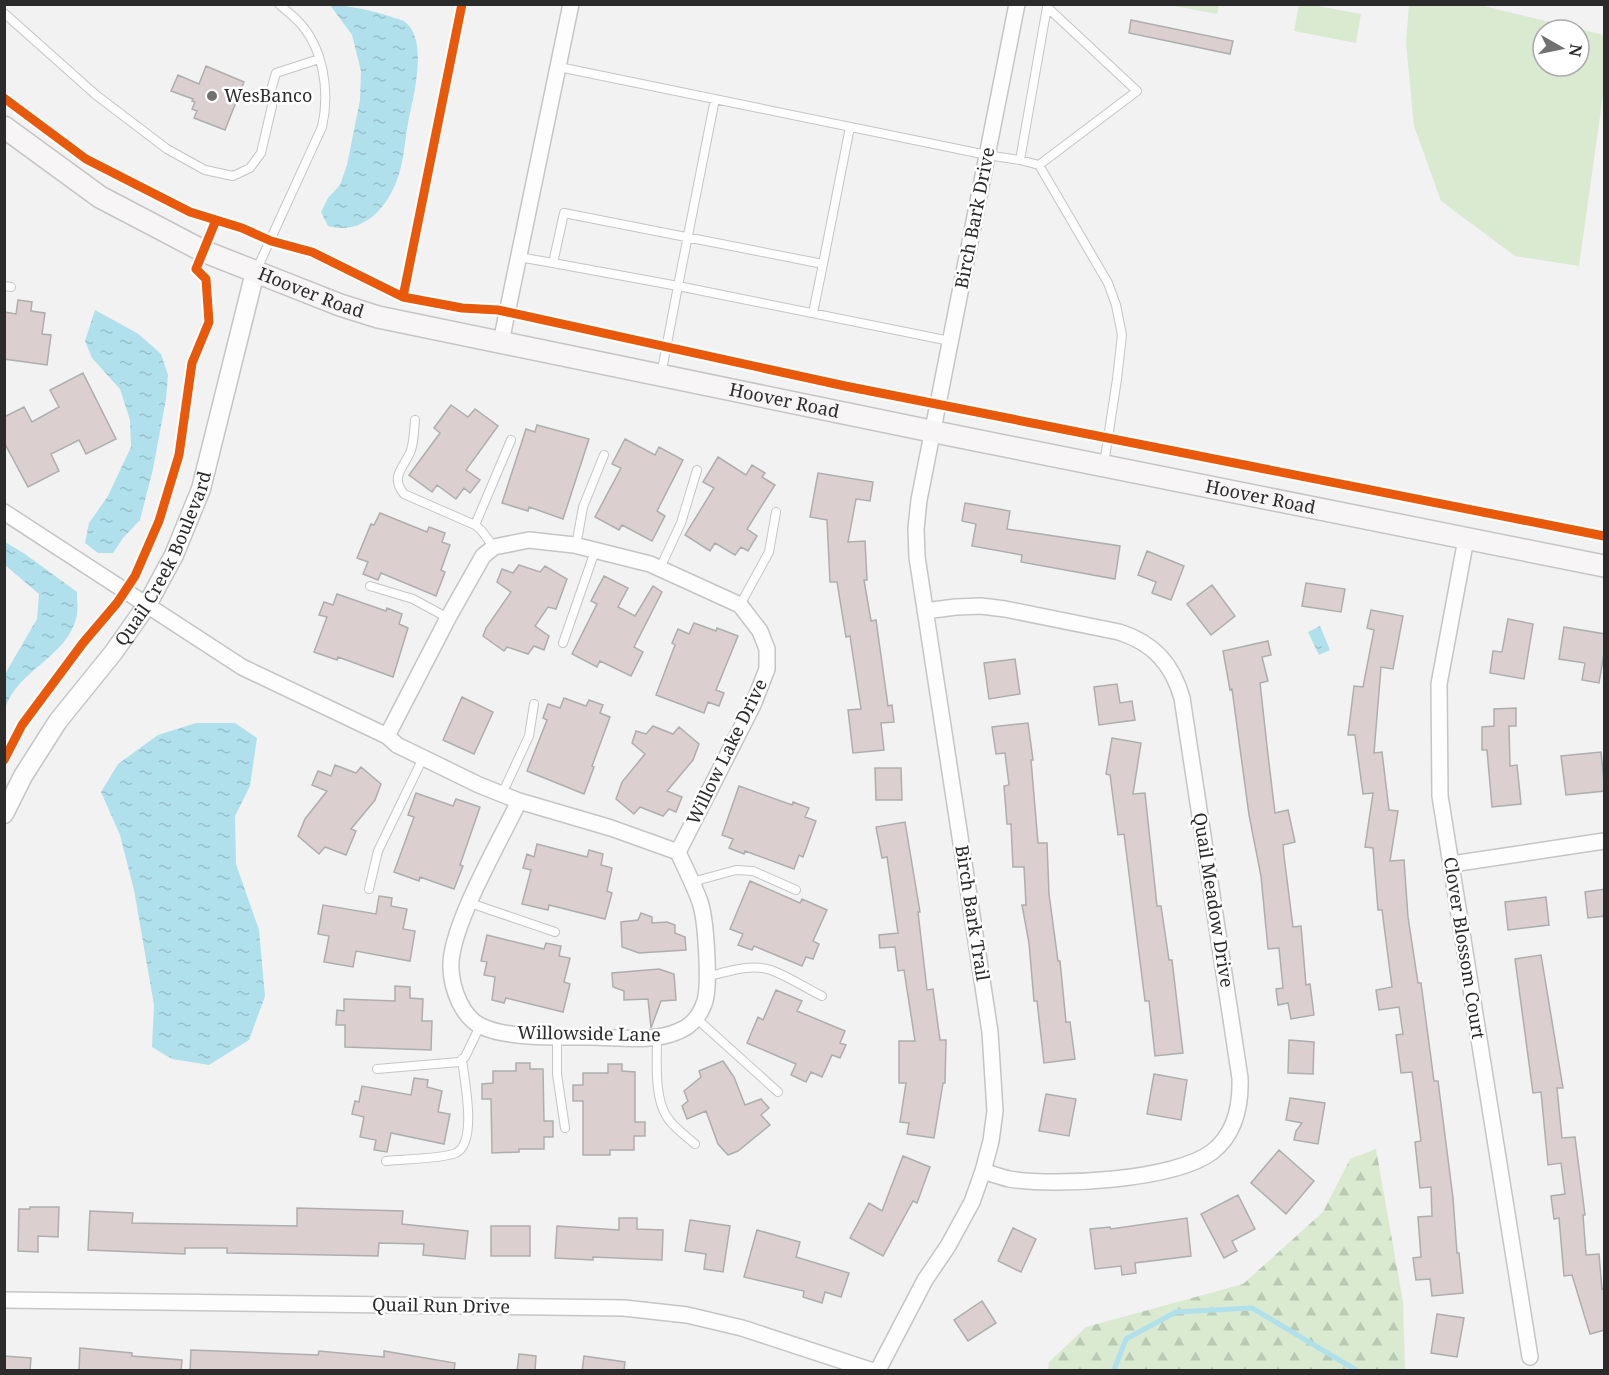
<svg xmlns="http://www.w3.org/2000/svg" width="1609" height="1375" viewBox="0 0 1609 1375" font-family="'Noto Serif',serif">
	<style>
		.grass { fill: #d9ead1; fill-rule: evenodd }
		.forest { fill: url(#forest-firs) }
		.water { fill: url(#water-ripples) }
		.lines { fill: none; stroke-linecap: round; stroke-linejoin: round }
		.stream { stroke: #b0e0ec; stroke-width: 5 }
		.building { fill: #dbcfcf; stroke: #aeaeae; stroke-width: 1.5 }
		.service-casing { stroke: #c5c5c6; stroke-width: 10 }
		.minor-casing { stroke: #c5c5c6; stroke-width: 18 }
		.tertiary-casing { stroke: #c5c5c6; stroke-width: 21 }
		.secondary-casing { stroke: #c5c5c6; stroke-width: 24 }
		.service { stroke: #fdfdfd; stroke-width: 8 }
		.minor { stroke: #fdfdfd; stroke-width: 15 }
		.tertiary { stroke: #fdfdfd; stroke-width: 18 }
		.secondary { stroke: #f7f5f5; stroke-width: 21 }
		.cycleway-casing { stroke: #fff; stroke-width: 13 }
		.cycleway { stroke: #e8590c; stroke-width: 9 }
		.poi-dot { fill: #717172; stroke: #fff; stroke-width: 2 }
		.labels { text-anchor: middle; stroke-width: 5; stroke-linejoin: round; paint-order: stroke }
		.poi-label { font-size: 18px; fill: #2b2b2c; stroke: #fff; text-anchor: start }
		.street-label { font-size: 18px; fill: #2b2b2c; stroke: #fff }
	</style>
	<defs>
		<pattern id="forest-firs" width="22" height="20" patternUnits="userSpaceOnUse" patternTransform="scale(1.5)"><rect width="22" height="20" fill="#d9ead1"/><path d="M5 1l3.5 6h-7zM16 11l3.5 6h-7z" fill="#bac9b4"/></pattern>
		<pattern id="water-ripples" width="26" height="14" patternUnits="userSpaceOnUse" patternTransform="scale(1.5)"><rect width="26" height="14" fill="#b0e0ec"/><path d="M2 4q2-2 4 0t4 0M15 11q2-2 4 0t4 0" fill="none" stroke="#98c0cb"/></pattern>
	</defs>
	<rect width="100%" height="100%" fill="#f2f2f3"/>
	<!-- grass -->
	<path class="grass" d="M1169,5H1219L1217,14Z
		M1299,5H1312L1361,14L1356,43L1294,31Z
		M1409,5H1480L1604,35V88L1579,266L1515,256L1441,201L1414,126L1406,43ZM1543,30H1579V66H1543Z"/>
	<!-- forest -->
	<path class="forest" d="M1376,1149L1403,1302L1405,1370H1048L1049,1362L1086,1327L1243,1284L1323,1212L1350,1159Z"/>
	<!-- water -->
	<path class="water" d="M330,5C353,6 370,10 392,17C396,19 402,19 405,22C429,40 413,98 408,123C405,140 404,160 398,177C388,208 362,236 328,226L321,212L328,198L340,185L347,165L360,100L361,71L352,35Z
		M95,310L137,333L151,345L161,354L168,375L166,399L153,469L140,520L123,538L113,553H98L85,543L89,523L108,496L131,447L130,420L120,389L92,358L85,341Z
		M5,542L25,554L77,592C77,599 78,608 77,615C68,658 17,669 5,709V674L37,619L39,594L5,565Z
		M1320,626L1330,650L1319,655L1308,632Z
		M196,723H235L257,738L250,786L235,816L236,864L259,930L265,996L249,1040L209,1065L172,1059L152,1047L154,1005L134,890L120,835L101,792L118,764L158,735Z"/>
	<g class="lines">
		<!-- stream -->
		<path class="stream" d="M1114,1370L1126,1339L1176,1312L1252,1308L1356,1370"/>
	</g>
	<!-- building -->
	<path class="building" d="M1131,20L1233,41L1230,54L1129,33Z
		M206,66L244,82L225,130L194,118L197,111L192,109L195,102L192,101L193,99L171,91L178,75L199,84Z
		M18,300L32,302L31,311L45,313L42,334L51,335L47,365L4,359V312L16,314Z
		M83,373L116,439L86,454L79,440L51,454L59,471L28,487L4,442V417L24,407L32,422L59,407L50,390Z
		M451,405L468,417L475,409L498,426L466,470L480,480L470,493L464,488L456,499L437,485L432,492L409,475L440,433L434,428Z
		M537,425L589,439L563,519L529,507L528,511L502,503L526,429L535,432Z
		M625,439L655,455L659,447L683,460L657,511L665,516L652,541L622,525L619,530L595,517L621,468L612,464Z
		M718,457L746,475L752,465L765,473L762,477L775,485L747,529L757,536L748,551L741,547L735,555L715,543L710,551L685,535L714,488L703,482Z
		M818,473L873,482L870,501L856,499L848,542L865,541L867,580H864L871,621L876,620L888,706L892,705L894,722L881,723L884,750L853,753L848,710L861,709L850,636L846,637L837,582H830L827,520L810,517Z
		M965,503L1010,511L1007,529L1120,546L1115,579L1021,562L1022,555L972,546L976,524L962,521Z
		M380,513L427,532L429,527L445,533L442,542L450,545L441,570L445,572L436,596L381,573L378,580L363,574L368,562L357,558L371,524L374,525Z
		M1147,551L1184,566L1171,600L1152,593L1156,582L1138,575Z
		M519,565L540,572L545,566L567,579L556,609L548,607L535,626L549,636L544,650L534,646L528,654L507,647L504,651L483,636L486,628L511,592L497,582L502,569L513,573Z
		M604,576L628,588L618,607L635,616L653,586L662,592L634,647L643,652L631,676L600,661L597,667L572,654L597,604L591,601Z
		M1306,583L1345,589L1341,612L1302,606Z
		M1212,585L1235,616L1211,635L1187,604Z
		M337,594L386,611L387,608L402,614L399,624L408,628L393,677L338,657L337,660L314,652L327,617L319,615L324,602L333,605Z
		M1371,610L1403,616L1393,669L1381,667L1374,753L1382,752L1389,810L1398,811L1390,861L1404,860L1408,917L1418,983H1421L1434,1081H1438L1453,1198L1457,1253H1459L1463,1293L1432,1296L1430,1279L1416,1280L1413,1258L1421,1257L1418,1217L1432,1216L1431,1187L1420,1188L1415,1142L1421,1141L1412,1072L1401,1073L1396,1035L1403,1034L1399,1007L1379,1010L1376,990L1392,987L1382,910H1378L1373,848L1365,847L1373,793L1363,794L1355,735H1348L1354,686L1363,687L1374,630L1367,628Z
		M1508,619L1533,624L1524,679L1490,673L1493,651L1502,652Z
		M694,623L716,631L717,628L738,636L716,690L724,693L719,706L708,702L704,713L656,695L675,645L672,643L678,629L689,634Z
		M1564,627L1605,634V648L1599,683L1582,680L1585,663L1559,659Z
		M1268,641L1271,655L1262,657L1268,681L1260,683L1268,755L1275,813L1288,810L1295,842L1283,845L1284,856L1293,927L1301,926L1306,985L1310,984L1314,1015L1291,1019L1288,1003L1278,1005L1276,989L1283,988L1279,948L1268,949L1261,876L1249,815L1232,689L1230,690L1223,651Z
		M1015,659L1020,694L989,699L984,663Z
		M1117,684L1120,703L1132,701L1135,720L1099,725L1094,687Z
		M462,697L493,712L474,754L443,740Z
		M564,698L586,706L589,700L603,705L600,713L610,717L592,766L594,767L584,794L527,771L547,720L543,718L548,704L560,708Z
		M1516,708V726H1509L1510,766L1517,765L1521,804L1492,807L1487,750H1482V727L1494,726V709Z
		M1028,723L1033,760H1031L1038,843H1047L1049,894L1058,961H1060L1066,1022H1070L1075,1059L1044,1063L1037,1001H1034L1029,943L1022,905H1026L1024,867H1013L1011,824H1007L1004,786L1009,785L1005,753L996,754L992,727Z
		M653,726L673,734L679,727L699,744L693,760L667,791L682,797L676,812L669,809L663,816L640,807L634,814L616,799L622,782L645,754L632,743L636,731L646,734Z
		M1112,738L1141,743L1133,794L1145,793L1157,906H1161L1169,960H1172L1183,1053L1155,1056L1149,1001H1145L1124,834L1118,835L1110,775L1106,774Z
		M1601,752L1605,791L1566,795L1561,756Z
		M335,765L356,773L361,767L381,784L375,800L351,829L356,831L346,855L325,847L319,854L298,836L305,819L327,791L312,785L318,771L331,776Z
		M875,768H901L902,800H876Z
		M739,786L792,805L793,802L809,808L805,817L816,821L803,857L799,855L794,869L745,851L744,854L729,848L733,839L722,835Z
		M416,793L453,806L456,799L480,807L460,865L463,866L454,889L420,877L419,881L394,872L414,817L408,815Z
		M905,822L920,912H918L927,990L933,989L940,1040H946L945,1083H943L934,1138L907,1134L909,1123L900,1122L906,1083H899V1041H915L904,970L898,971L895,947L880,948L879,935L898,933L887,857L882,858L876,827Z
		M537,844L587,857L589,850L603,854L601,865L612,868L607,891L612,893L605,919L549,905L548,910L522,904L531,870L523,868L527,854L534,857Z
		M750,881L800,903L802,899L827,910L813,941L819,944L813,959L806,957L802,966L754,946L752,950L738,945L743,934L730,929Z
		M1605,889V916L1588,918L1585,892Z
		M379,896L392,898L391,906L407,909L403,929L415,931L410,961L356,951L353,967L324,962L329,936L318,934L323,905L376,914Z
		M1546,897L1549,925L1508,930L1505,902Z
		M641,913L652,917V923L667,922L675,925V933L685,937L686,950L639,953L622,947L621,922L638,920Z
		M487,935L544,949L546,943L561,946L559,956L570,958L564,982L570,984L563,1012L506,998L504,1003L492,1000L495,977L484,975L487,962L481,961Z
		M1541,955L1563,1088H1557L1562,1138L1575,1137L1585,1215H1583L1586,1255L1599,1254L1602,1289L1605,1288V1330L1590,1334L1572,1275L1564,1276L1559,1218L1554,1219L1551,1196L1565,1194L1561,1163L1548,1165L1541,1092L1533,1093L1515,959Z
		M659,969L674,974L676,1000L661,1001L651,1028L648,999L624,1000V991L613,987L612,973Z
		M395,986L410,987V998L423,999L422,1021H432L431,1050L345,1047V1025H336L337,1010L344,1011V999L395,1001Z
		M776,990L802,1001L797,1011L845,1031L840,1043L846,1045L840,1058L832,1055L822,1077L811,1072L806,1082L791,1075L796,1064L747,1043L758,1017L763,1020Z
		M1289,1040L1314,1042L1313,1074L1288,1073Z
		M723,1061L734,1077L745,1105L761,1099L769,1108L761,1115L770,1125L738,1151L728,1155L718,1144L706,1111L687,1119L682,1106L688,1101L684,1091L701,1077L699,1071Z
		M516,1063H530V1069H543L544,1121H553V1137H544V1149H519V1152L492,1153L491,1099H482V1084L493,1083V1071H516Z
		M608,1064H622V1071L635,1072V1122H645V1136H634V1150H610V1155H583V1101H573V1085H583V1073H608Z
		M1154,1074L1187,1080L1181,1120L1147,1114Z
		M414,1078L428,1080L427,1087L442,1091L438,1112L450,1114L444,1144L391,1133L387,1152L374,1150L376,1140L360,1137L364,1117L352,1114L355,1101L359,1102L362,1086L411,1095Z
		M1046,1094L1076,1099L1069,1136L1039,1131Z
		M1290,1098L1325,1103L1318,1144L1294,1140L1296,1131L1302,1123L1286,1120Z
		M1279,1150L1314,1181L1286,1214L1251,1183Z
		M903,1156L930,1167L917,1203L913,1201L883,1256L850,1238L869,1203L882,1211Z
		M1238,1195L1255,1229L1232,1241L1237,1251L1224,1258L1201,1214Z
		M30,1207H59L58,1237L38,1236V1252L18,1251L19,1209H30Z
		M297,1208L403,1211L402,1224L468,1231L465,1259L423,1255L424,1244L379,1243L378,1256L227,1253V1248H185V1254L88,1250L90,1211L133,1213L132,1223L297,1226Z
		M619,1218H637V1229L663,1230L662,1260L593,1257V1260L555,1258L557,1226L619,1230Z
		M1187,1218L1191,1256L1135,1263L1136,1273L1122,1275L1121,1266L1095,1269L1090,1229L1110,1227L1111,1229Z
		M690,1220L730,1226L723,1272L704,1269L706,1254L685,1251Z
		M491,1226H530V1256H491Z
		M1013,1228L1036,1239L1021,1272L998,1261Z
		M757,1230L800,1242L796,1257L849,1273L841,1297L825,1292L822,1303L803,1297L804,1291L744,1277Z
		M982,1301L996,1323L968,1341L954,1320Z
		M1437,1314L1464,1318L1457,1357L1431,1353Z
		M80,1348L132,1353V1356L182,1360L181,1371H79Z
		M191,1350L318,1355L319,1351L384,1357V1351L455,1363L454,1371H190Z
		M519,1354L536,1356L535,1371H517Z
		M4,1356L31,1358L30,1371H4Z
		M584,1356L625,1362L624,1371H582Z"/>
	<g class="lines">
		<!-- service casing -->
		<g class="service-casing">
			<path id="service" d="M4,13L96,95L167,149L205,170L233,176L250,168L261,153L272,106L271,90L276,73L319,59
				M559,67L987,155L1020,160L1039,165L1108,283L1116,305L1122,335L1117,379L1104,464
				M715,99L678,286L950,341
				M1020,160L1047,7L1137,91L1039,165
				M519,257L553,263L564,213L823,264L850,127
				M553,263L678,286L661,375
				M256,271L322,127C330,92 324,47 297,20C291,14 285,10 279,4
				M4,286L11,287
				M813,313L823,264
				M415,420C414,430 414,441 411,450C405,467 389,476 404,494L475,525L481,530L494,547
				M475,525L511,440
				M576,546L583,507L604,455
				M660,568L681,523L697,470
				M370,586L413,599L448,618
				M740,605L769,552L776,512
				M563,643L595,551
				M502,794L529,736L534,704
				M692,882L736,870L753,871L796,890
				M369,889L378,851L423,758
				M470,903L555,932
				M706,977C726,972 751,963 771,970C789,977 806,988 822,996
				M696,1018L778,1092
				M557,1037V1074L565,1128
				M657,1038C657,1061 654,1098 667,1117C674,1128 685,1135 695,1144
				M377,1069L459,1062L465,1057L480,1026
				M386,1161C403,1159 442,1159 456,1153C478,1142 464,1079 462,1059"/>
		</g>
		<!-- minor casing -->
		<g class="minor-casing">
			<path id="minor" d="M501,342L571,4
				M4,512L242,667L387,736L397,745L479,785L519,801L611,828L678,852
				M1466,539L1439,684L1440,796L1530,1357
				M925,611L956,607L981,606L1005,609L1119,632C1153,643 1172,663 1182,698L1240,1078C1241,1106 1235,1134 1212,1152C1175,1180 1055,1187 1009,1179C1001,1177 992,1174 983,1171
				M387,736L448,618L483,556L494,547L529,540L574,545L650,564L740,605L760,631L767,649V669L753,705L678,852
				M519,801C501,840 448,929 451,969C452,989 462,1017 481,1026C507,1039 561,1037 589,1037C618,1037 653,1043 679,1031C692,1026 701,1014 705,1001C710,983 706,919 700,902C694,885 685,868 678,852
				M1452,864L1604,841
				M4,1300L624,1308L687,1315L742,1328L870,1370
				M878,1370L925,1280L948,1246L972,1202L983,1171L991,1141L995,1111L990,1032L917,557L916,529L919,500L1017,4"/>
		</g>
		<!-- tertiary casing -->
		<g class="tertiary-casing">
			<g id="tertiary">
				<path id="s1" d="M4,814L23,776L58,721L113,653L147,605L174,555L201,489L255,272"/>
			</g>
		</g>
		<!-- secondary casing -->
		<g class="secondary-casing">
			<g id="secondary">
				<path id="s2" d="M4,127L100,197L203,251L340,305L378,317L955,436L1604,566"/>
			</g>
		</g>
		<!-- service -->
		<use href="#service" class="service"/>
		<!-- minor -->
		<use href="#minor" class="minor"/>
		<!-- tertiary -->
		<use href="#tertiary" class="tertiary"/>
		<!-- secondary -->
		<use href="#secondary" class="secondary"/>
		<!-- cycleway casing -->
		<g class="cycleway-casing">
			<path id="cycleway" d="M4,98L86,159L190,212L242,228L271,241L312,252L403,297L462,308L498,310L845,386L1604,536
				M403,297L462,4
				M4,760L22,725L83,643L117,603L135,576L159,521L179,455L192,363L209,322L206,279L196,269L216,220"/>
		</g>
		<!-- cycleway -->
		<use href="#cycleway" class="cycleway"/>
	</g>
	<!-- markers -->
	<circle class="poi-dot" cx="212" cy="96" r="6"/>
	<g class="labels">
		<!-- poi labels -->
		<g class="poi-label">
			<text x="224" y="102">WesBanco</text>
		</g>
		<!-- street labels -->
		<g class="street-label">
			<text transform="translate(975 218) rotate(-79)" y="6">Birch Bark Drive</text>
			<text dy="6" stroke="none"><textPath href="#s2" startOffset="351">Hoover Road</textPath></text>
			<text dy="6" stroke="none"><textPath href="#s2" startOffset="837">Hoover Road</textPath></text>
			<text dy="6" stroke="none"><textPath href="#s2" startOffset="1323">Hoover Road</textPath></text>
			<text dy="6" stroke="none"><textPath href="#s1" startOffset="303">Quail Creek Boulevard</textPath></text>
			<text transform="translate(727 752) rotate(-64)" y="6">Willow Lake Drive</text>
			<text transform="translate(1213 900) rotate(81)" y="6">Quail Meadow Drive</text>
			<text transform="translate(972 913) rotate(81)" y="6">Birch Bark Trail</text>
			<text transform="translate(1464 948) rotate(81)" y="6">Clover Blossom Court</text>
			<text transform="translate(589 1034) rotate(1)" y="6">Willowside Lane</text>
			<text transform="translate(441 1306) rotate(1)" y="6">Quail Run Drive</text>
		</g>
	</g>
	<!-- border -->
	<rect width="1609" height="1375" fill="none" stroke="#2b2b2c" stroke-width="12"/>
	<!-- north arrow -->
	<g transform="translate(1561 48) rotate(99)"><circle r="28" fill="#ffffff" stroke="#aaaaab" stroke-width="1.5"/>
	<path d="M0-4.5L10 22L0 15L-10 22Z" fill="#717172"/>
	<text y="-9" font-size="16" font-weight="bold" text-anchor="middle" fill="#2b2b2c">N</text>
	</g>
</svg>
